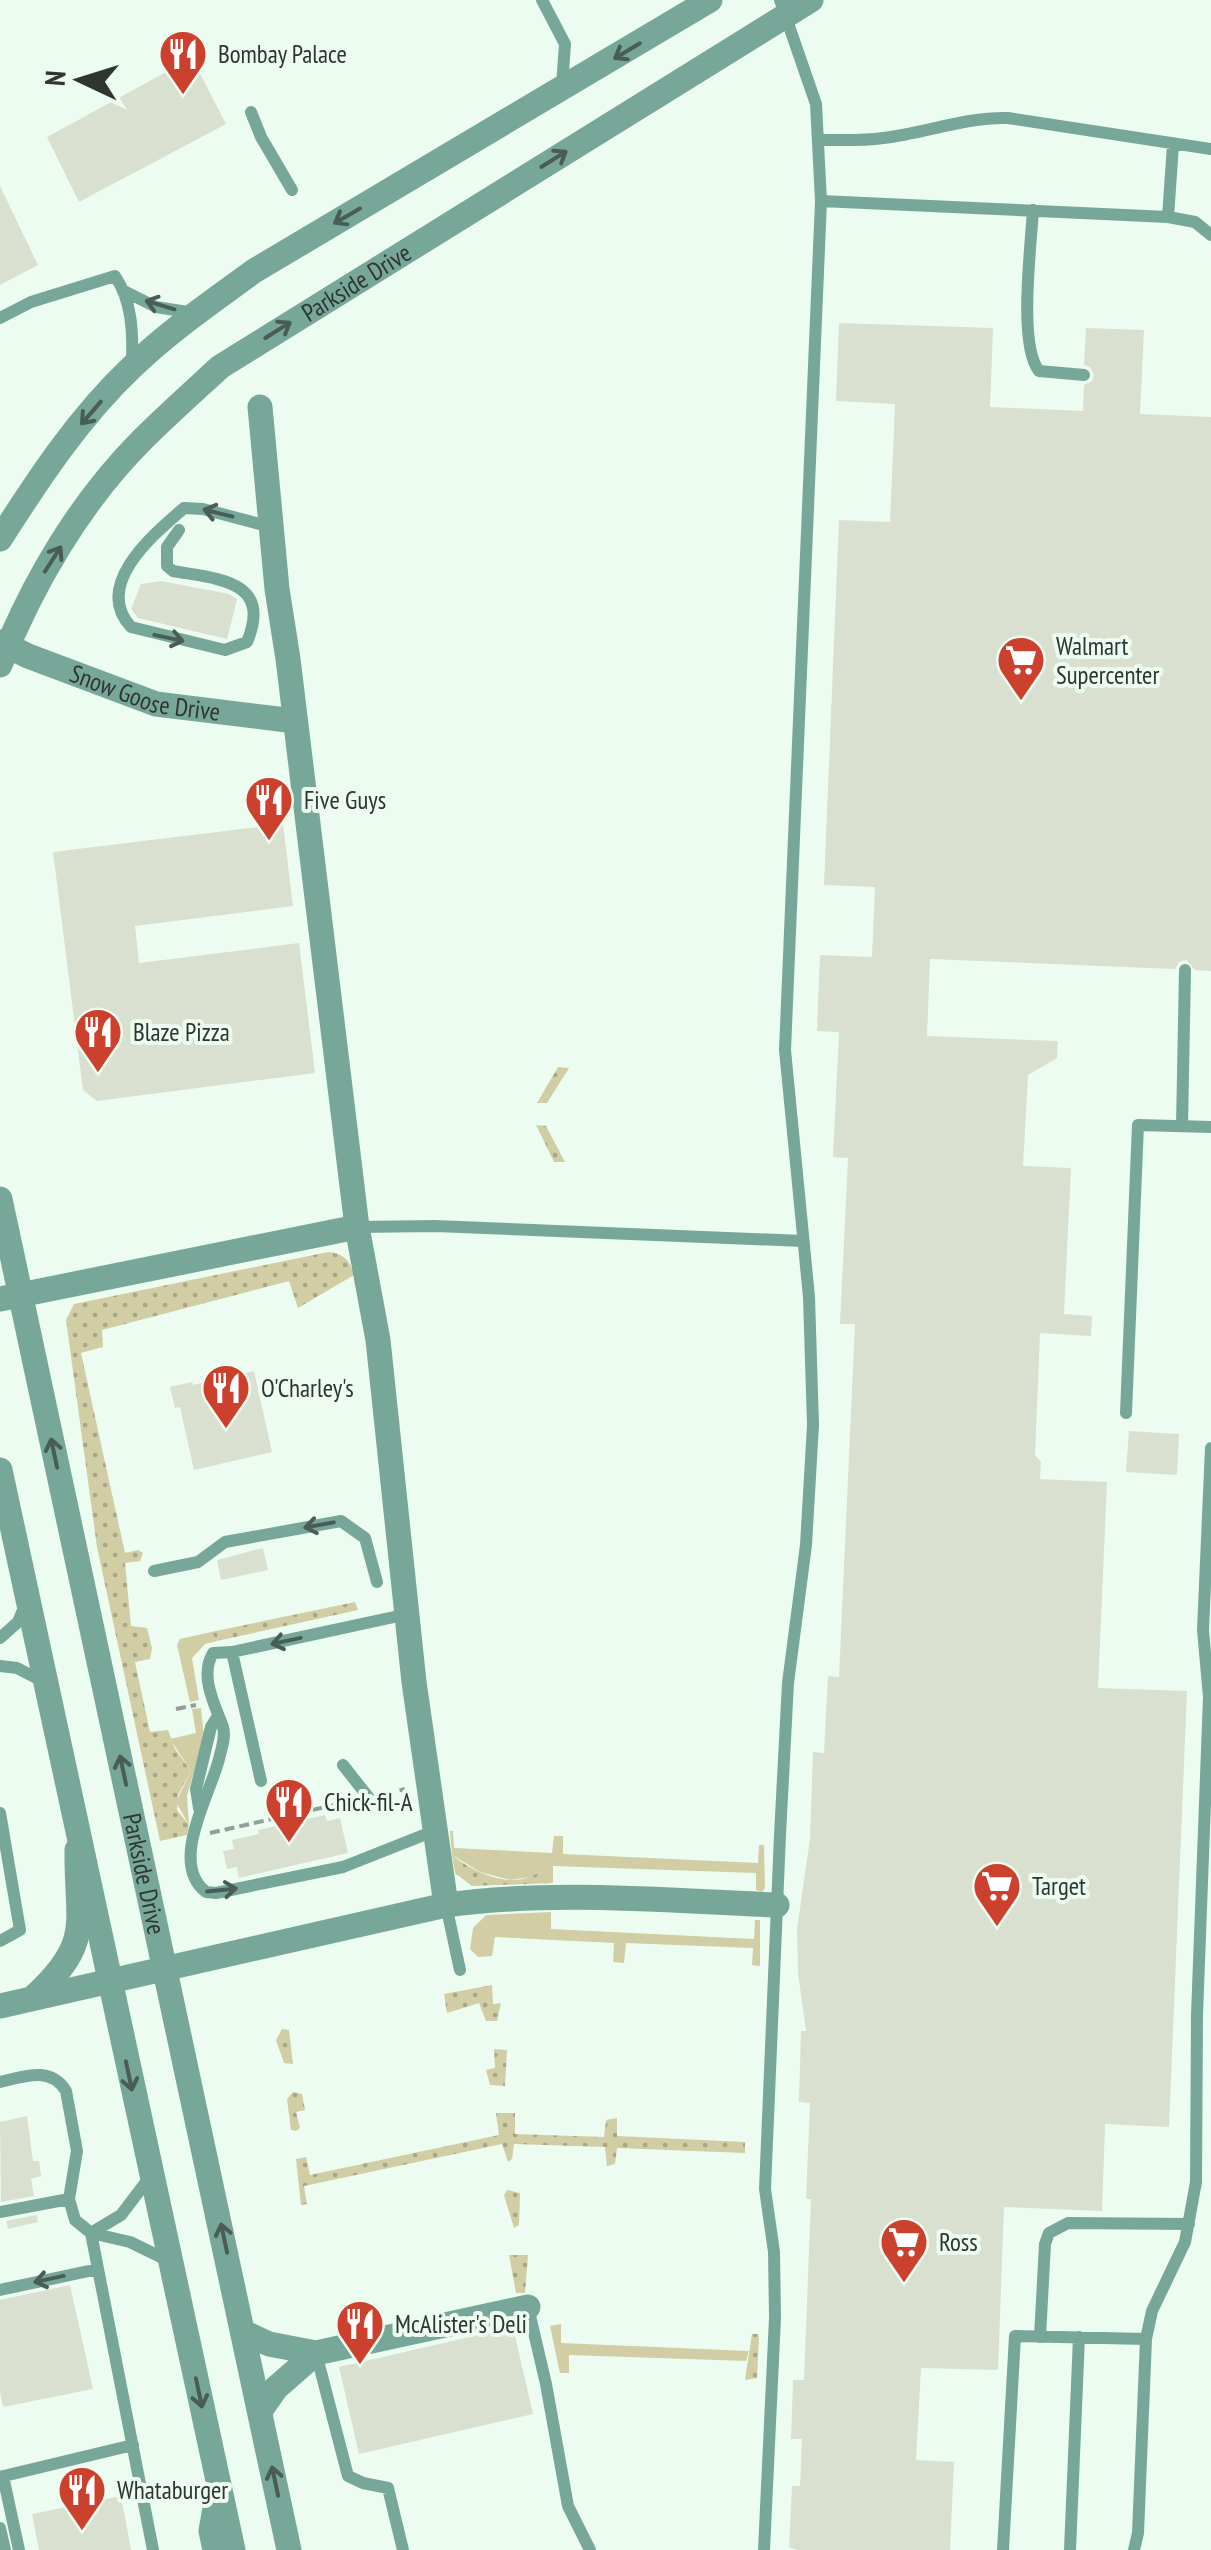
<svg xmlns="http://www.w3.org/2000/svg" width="1211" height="2550" viewBox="0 0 1211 2550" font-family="'PT Sans Narrow',sans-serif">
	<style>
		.grass { fill: url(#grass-dots) }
		.garden { fill: #d1cda5 }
		.building { fill: #d9e0d0 }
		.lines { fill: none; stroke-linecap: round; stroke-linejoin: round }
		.path { stroke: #939e96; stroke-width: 4; stroke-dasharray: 10 5; stroke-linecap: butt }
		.service { stroke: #77a799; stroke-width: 12 }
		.minor { stroke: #77a799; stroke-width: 25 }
		.tertiary { stroke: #77a799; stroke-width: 25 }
		.oneway { stroke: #485d55 }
		.labels { text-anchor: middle; stroke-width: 8; stroke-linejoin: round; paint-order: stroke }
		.poi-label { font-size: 25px; fill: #2f3530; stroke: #edfcf0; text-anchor: start }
		.street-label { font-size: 25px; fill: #2f3530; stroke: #edfcf0 }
	</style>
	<defs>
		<pattern id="grass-dots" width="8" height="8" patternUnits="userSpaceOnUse" patternTransform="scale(2.5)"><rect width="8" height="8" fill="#d1cda5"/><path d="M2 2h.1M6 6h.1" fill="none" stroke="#aaa787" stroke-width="1.8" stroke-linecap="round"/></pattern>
	</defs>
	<rect width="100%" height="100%" fill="#edfcf0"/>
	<!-- grass -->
	<path class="grass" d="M558,1067L569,1068L547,1103H537Z
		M536,1125L546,1126L565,1162H554Z
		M328,1252C343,1253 350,1260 354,1275L298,1308L289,1281L102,1330L103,1347L81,1353L125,1553L138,1550L143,1553L140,1561L125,1563L131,1626L147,1628L152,1648L150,1659L135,1662L150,1732L168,1730L175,1749L191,1771L178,1795L177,1810L189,1825L187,1835L160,1841L97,1547L66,1320L74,1304Z
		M355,1602L358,1610L217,1641L211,1632Z
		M452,1855C469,1869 499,1884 522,1879C533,1877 543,1869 553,1866V1883L472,1886L455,1873Z
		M492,1985L493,2004L501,2003L497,2021H486L479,2003L447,2013L444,1994Z
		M282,2029L289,2030L293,2064L284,2063L276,2040Z
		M494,2049L507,2050L505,2086L490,2085L486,2070L495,2068Z
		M293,2092L302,2094L305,2110L296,2112L300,2128L296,2131L291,2130L287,2099Z
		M496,2113H515V2134L604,2137L606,2120L617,2118V2136L745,2142V2153L617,2148L615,2164L607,2166L605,2147L514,2144L512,2159L508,2162L502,2144L304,2186L307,2204L301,2205L296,2159L306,2157L310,2175L499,2135Z
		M507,2190L520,2193L519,2225L514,2228L504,2195Z
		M509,2255H528L525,2293H516Z
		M752,2334H758L759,2338L757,2378L745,2380Z"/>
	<!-- garden -->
	<path class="garden" d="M211,1632L217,1641L205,1644L192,1658L199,1700L190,1702L177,1645L180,1639Z
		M201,1708L204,1736L187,1796L189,1825L176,1802L191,1771L170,1739L196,1733L192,1709Z
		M450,1831H453L454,1848L552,1853L554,1836H563V1854L758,1863L759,1845H764L765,1888L762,1892L756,1890V1873L553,1866L530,1877L510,1880L480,1872L452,1855Z
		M551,1912V1929L754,1939L755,1920H760V1966L752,1965L753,1948L626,1943L624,1963L613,1962L614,1943L495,1937L492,1956L478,1957L470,1949L473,1928L486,1915Z
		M561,2324V2343L749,2351L746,2361L569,2355V2373H560L550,2326Z"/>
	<!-- building -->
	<path class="building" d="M192,58L226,124L79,202L47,137Z
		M0,186L38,265L0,285Z
		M839,323L993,328L990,407L1083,411L1084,385L1092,381L1094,375L1090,367L1084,365L1086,328L1144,330L1140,414L1211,417V971L1195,970L1186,960L1179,962L1175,969L930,959L927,1036L1058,1041L1057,1058L1028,1075L1023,1166L1071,1168L1064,1314L1092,1316L1091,1336L1040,1333L1035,1455L1041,1462L1040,1479L1107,1482L1098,1688L1187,1691L1169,2127L1105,2124L1102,2211L1004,2207L998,2370L921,2368L916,2460L954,2462L950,2550H797L789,2547L792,2486H800L802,2439H791L793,2380H804L811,2199H806L810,2103L799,2102L801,2031H806L798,1973L797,1929L810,1839L813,1752L824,1753L828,1676L839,1677L855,1324H840L848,1158L833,1157L839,1032L817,1031L820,955L872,957L875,887L824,885L839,520L890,522L895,404L836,401Z
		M161,581L229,594L237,599L227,639L138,618L131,609L141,584Z
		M283,824L293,906L135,926L139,963L299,943L315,1073L97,1101L83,1090L53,852Z
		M254,1371L272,1452L194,1470L180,1407L175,1408L170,1387L192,1382L193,1385Z
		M1129,1431L1179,1434L1177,1475L1126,1472Z
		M263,1548L268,1570L221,1580L217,1560Z
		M325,1815L327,1821L340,1818L348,1853L239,1878L237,1867L227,1869L223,1851L234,1849L232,1840L259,1834L258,1830Z
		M27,2116L33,2161H39L41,2176L31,2179L34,2196L1,2202L0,2122Z
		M37,2215L38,2222L8,2229L6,2221Z
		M70,2285L93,2389L3,2407L0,2392V2300Z
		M513,2327L533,2414L359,2454L339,2367Z
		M121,2496L131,2550H39L32,2514Z"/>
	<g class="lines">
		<!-- path -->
		<path class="path" d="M176,1709L196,1705
			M385,1794L405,1789
			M210,1833L352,1801"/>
		<!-- service -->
		<path class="service" d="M542,0L565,44L562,86
			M251,112L261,137L292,190
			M820,140C841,140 863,141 883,138C926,133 964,117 1008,118L1211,149
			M821,201L1168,217L1195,222L1211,235
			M1033,210C1031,246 1018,345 1039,371L1084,375
			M1168,217L1173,145
			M126,292L156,307L194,313
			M0,318L31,302L115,276C132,301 133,332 132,362
			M179,530L167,547V566L173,571C217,579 273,580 247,642L225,650L131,627C92,585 154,534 184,508L203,509L271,527
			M1182,1126L1185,970
			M357,1227L435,1226L803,1241
			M1126,1413L1138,1125L1211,1127
			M154,1571L198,1562L225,1542L341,1521L365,1538L377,1582
			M408,1614L232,1652L213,1653C199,1676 215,1705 223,1727C226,1737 221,1750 219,1759C211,1793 168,1863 206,1892L216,1893L343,1867L434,1831
			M0,1638L18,1622L25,1605
			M232,1652L261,1781
			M0,1666L17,1668L44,1682
			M343,1765L369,1798
			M199,1808L196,1789L211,1727L216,1719
			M0,1813L20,1930L0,1941
			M446,1905L460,1970
			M0,2082C25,2076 51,2066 66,2091L77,2151L69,2199L75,2220L91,2233L130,2242L169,2261
			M0,2212L69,2199
			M91,2233L153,2550
			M91,2233L121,2215L150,2177
			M0,2290L98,2269
			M528,2307L546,2384L568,2506L590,2550
			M1040,2337L1045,2244L1049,2233L1068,2223L1189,2224
			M316,2353L348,2476L363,2483L388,2488L403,2550
			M3,2476L19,2550
			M0,2477L133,2445
			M0,2528L5,2550
			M764,2550L775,2318L774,2252L765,2189L780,1835L788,1683L806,1545L813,1425L809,1297L785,1050L821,201L816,104L780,0
			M1003,2550L1015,2336L1146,2339
			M1070,2550L1079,2337
			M1134,2550L1138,2533L1146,2339L1152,2311L1185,2242L1196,2182L1197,2015L1209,1697L1203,1630L1211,1448"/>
		<!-- minor -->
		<g class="minor">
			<path d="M260,407L277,589L288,659L357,1227L378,1340L414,1682L446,1905"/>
			<path id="s1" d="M0,642L28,656L156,704L295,721"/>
			<path d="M0,1299L357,1227"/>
			<path d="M36,1995C94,1941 76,1922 77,1850"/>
			<path d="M0,2006L446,1905C556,1890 667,1901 777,1905"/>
			<path d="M245,2333L269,2344L316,2353L528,2307"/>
			<path d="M260,2411L276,2388L316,2353"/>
			<path d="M215,2550L211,2531L219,2485"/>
		</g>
		<!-- tertiary -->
		<g class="tertiary">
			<path d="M0,539C39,478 79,417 132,367C169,331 213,301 254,271L710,0"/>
			<path id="s2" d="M0,665C32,584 80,502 142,440C167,415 194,391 220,367L811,0"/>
			<path id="s3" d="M0,1199L289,2550"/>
			<path d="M0,1470L233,2550"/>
		</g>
	</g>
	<!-- one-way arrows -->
	<defs><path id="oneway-shaft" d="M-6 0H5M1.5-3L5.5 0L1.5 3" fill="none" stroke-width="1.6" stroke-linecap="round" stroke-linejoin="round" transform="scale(2.5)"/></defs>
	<g class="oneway">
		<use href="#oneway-shaft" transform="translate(627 51) rotate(149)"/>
		<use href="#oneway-shaft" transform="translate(554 159) rotate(-32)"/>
		<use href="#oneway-shaft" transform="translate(347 216) rotate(150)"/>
		<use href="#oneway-shaft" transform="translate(160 305) rotate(-163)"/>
		<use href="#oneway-shaft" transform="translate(278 330) rotate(-32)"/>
		<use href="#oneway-shaft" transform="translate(91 413) rotate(131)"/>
		<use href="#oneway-shaft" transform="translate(218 513) rotate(-166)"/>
		<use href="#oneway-shaft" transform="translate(53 559) rotate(-57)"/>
		<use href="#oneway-shaft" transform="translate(169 638) rotate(12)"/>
		<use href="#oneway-shaft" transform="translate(54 1453) rotate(-102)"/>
		<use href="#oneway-shaft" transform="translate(319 1525) rotate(170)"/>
		<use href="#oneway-shaft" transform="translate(286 1641) rotate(168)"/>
		<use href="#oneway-shaft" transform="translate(123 1770) rotate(-102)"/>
		<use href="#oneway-shaft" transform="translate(222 1890) rotate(-6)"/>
		<use href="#oneway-shaft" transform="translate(129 2076) rotate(78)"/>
		<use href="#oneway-shaft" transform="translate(224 2238) rotate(-102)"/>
		<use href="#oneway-shaft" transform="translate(49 2279) rotate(168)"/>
		<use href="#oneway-shaft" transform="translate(199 2393) rotate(78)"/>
		<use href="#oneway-shaft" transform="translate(275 2481) rotate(-102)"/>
	</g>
	<!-- icons -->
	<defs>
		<g id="restaurant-pin" transform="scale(2.5)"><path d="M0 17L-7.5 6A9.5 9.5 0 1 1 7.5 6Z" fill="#cc402e" stroke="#edfcf0"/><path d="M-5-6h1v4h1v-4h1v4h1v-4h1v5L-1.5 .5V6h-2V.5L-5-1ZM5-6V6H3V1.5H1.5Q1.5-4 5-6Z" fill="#fff"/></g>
		<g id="supermarket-pin" transform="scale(2.5)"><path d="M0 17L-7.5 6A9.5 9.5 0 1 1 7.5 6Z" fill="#cc402e" stroke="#edfcf0"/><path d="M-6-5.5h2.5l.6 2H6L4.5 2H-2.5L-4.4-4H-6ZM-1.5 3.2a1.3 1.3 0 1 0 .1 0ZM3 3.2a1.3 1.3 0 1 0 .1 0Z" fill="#fff"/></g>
	</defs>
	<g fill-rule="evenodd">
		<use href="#restaurant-pin" x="183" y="54"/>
		<use href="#supermarket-pin" x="1021" y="660"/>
		<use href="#restaurant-pin" x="269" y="800"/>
		<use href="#restaurant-pin" x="98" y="1032"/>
		<use href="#restaurant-pin" x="226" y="1388"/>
		<use href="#restaurant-pin" x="289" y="1802"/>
		<use href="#supermarket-pin" x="997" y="1886"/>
		<use href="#supermarket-pin" x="904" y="2242"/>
		<use href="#restaurant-pin" x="360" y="2324"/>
		<use href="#restaurant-pin" x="82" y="2490"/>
	</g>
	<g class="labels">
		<!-- poi labels -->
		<g class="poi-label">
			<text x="218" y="63">Bombay Palace</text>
			<text x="1056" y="655">Walmart<tspan x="1056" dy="29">Supercenter</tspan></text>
			<text x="304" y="809">Five Guys</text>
			<text x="133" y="1041">Blaze Pizza</text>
			<text x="261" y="1397">O'Charley's</text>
			<text x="324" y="1811">Chick-fil-A</text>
			<text x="1032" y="1895">Target</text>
			<text x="939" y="2251">Ross</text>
			<text x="395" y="2333">McAlister's Deli</text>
			<text x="117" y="2499">Whataburger</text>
		</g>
		<!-- street labels -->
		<g class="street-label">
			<text dy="9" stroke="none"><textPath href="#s2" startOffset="535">Parkside Drive</textPath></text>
			<text dy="9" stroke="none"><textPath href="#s1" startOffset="155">Snow Goose Drive</textPath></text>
			<text dy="9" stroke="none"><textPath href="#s3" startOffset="690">Parkside Drive</textPath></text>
		</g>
	</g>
	<!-- north arrow -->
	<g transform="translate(80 80) rotate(274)" stroke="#edfcf0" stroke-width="8" paint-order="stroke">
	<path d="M0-8L18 38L0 25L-18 38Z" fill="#2f3530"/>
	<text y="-15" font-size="28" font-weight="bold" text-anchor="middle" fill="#2f3530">N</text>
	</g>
</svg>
